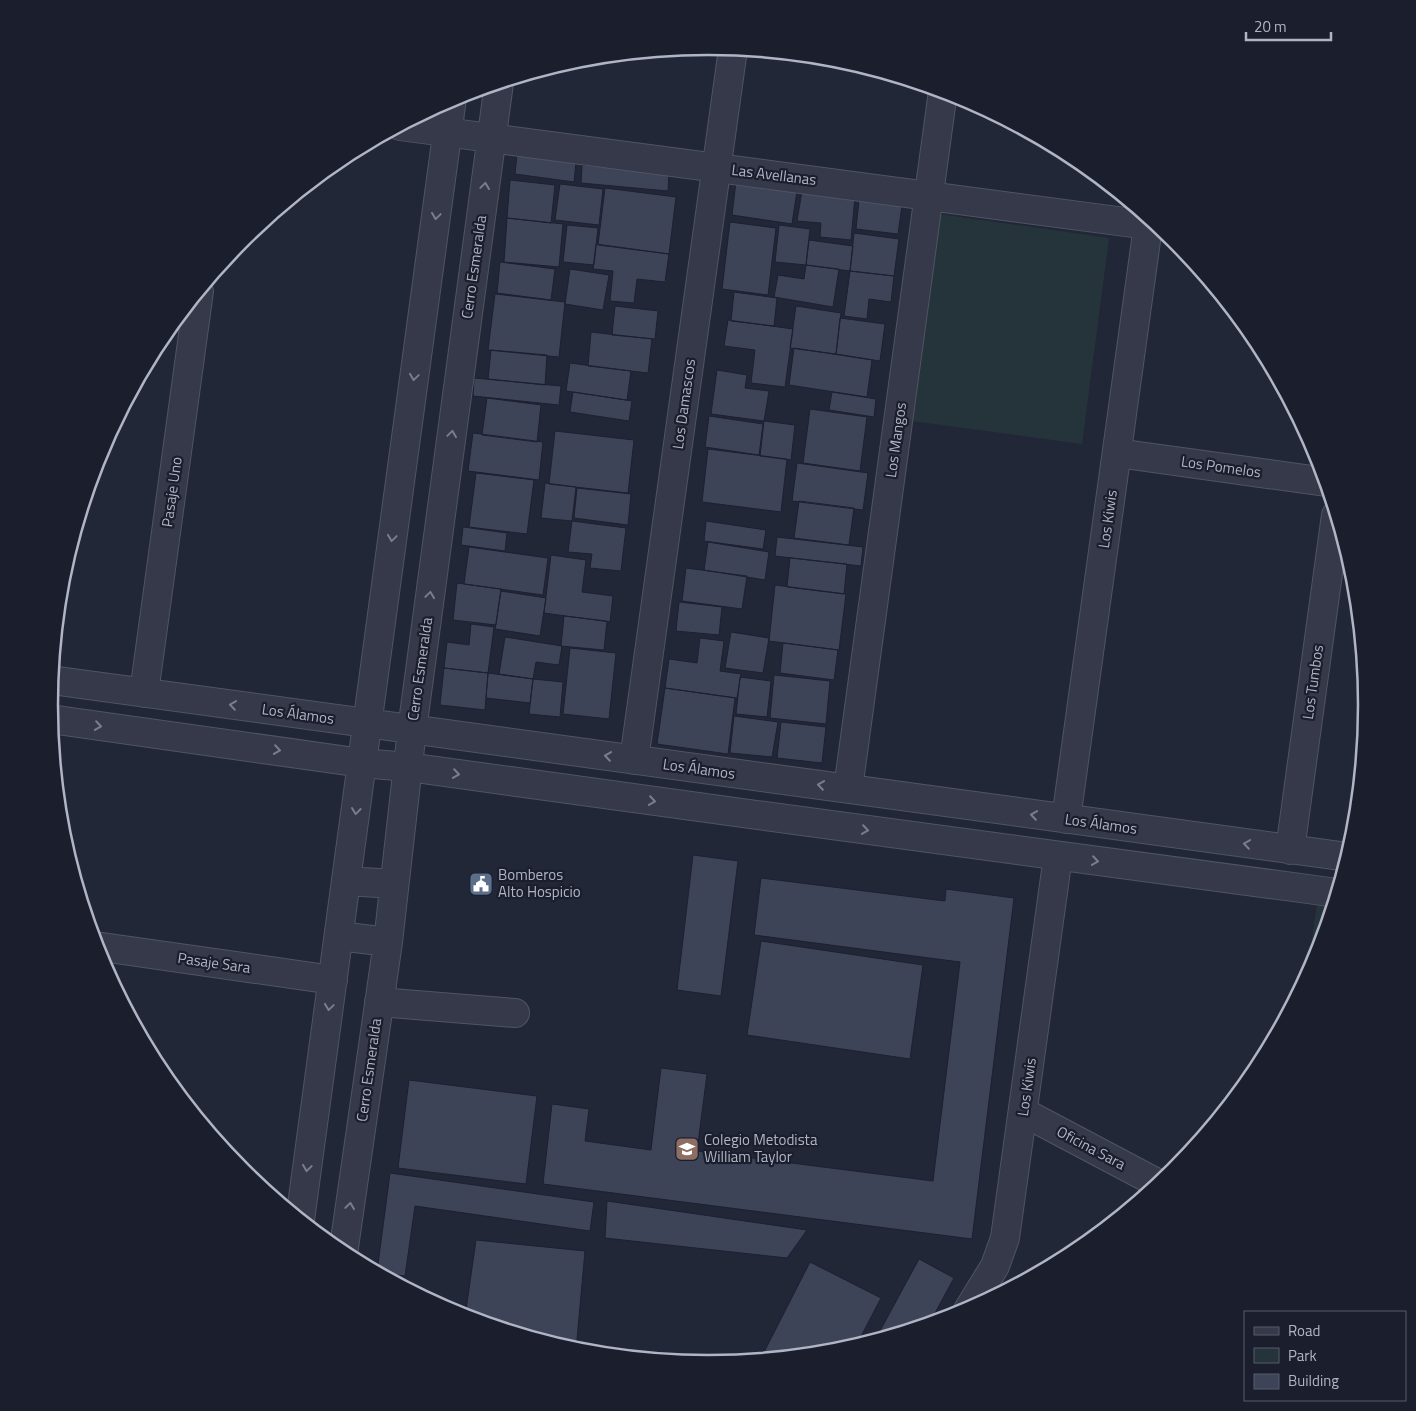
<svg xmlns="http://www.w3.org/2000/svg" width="1416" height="1411" viewBox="0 0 1416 1411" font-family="'Titillium Web',sans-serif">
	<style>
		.green { fill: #25343a }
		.building { fill: #3e4458; stroke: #1d202f }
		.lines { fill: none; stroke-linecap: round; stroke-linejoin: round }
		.minor-casing { stroke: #505463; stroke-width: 30 }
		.minor { stroke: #353949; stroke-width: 28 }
		.oneway { stroke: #797d8d }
		.labels { text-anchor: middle; stroke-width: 4.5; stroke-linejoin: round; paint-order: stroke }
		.street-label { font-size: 15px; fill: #b0b4c5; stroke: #1b1e2d }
		.poi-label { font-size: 15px; fill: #b0b4c5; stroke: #1b1e2d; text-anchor: start }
		.rim { fill: none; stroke: #b0b4c5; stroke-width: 2.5 }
	</style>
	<rect width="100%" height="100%" fill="#222738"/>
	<!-- green -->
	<path class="green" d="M939,214L1109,238L1082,444L912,421Z
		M1317,903L1333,906L1317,958L1307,977Z"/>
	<!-- building -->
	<path class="building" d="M517,154L576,162L574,182L515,174Z
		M582,165L669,173L668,191L581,183Z
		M510,180L555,185L551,223L507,218Z
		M736,182L797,191L792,224L732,215Z
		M560,184L603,189L599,225L555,220Z
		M605,188L676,197L669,254L598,245Z
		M802,191L855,196L851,240L820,237L821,223L797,221Z
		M859,200L902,205L898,234L856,229Z
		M507,218L563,224L559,267L504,262Z
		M730,222L776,228L768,295L722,289Z
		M567,225L598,228L594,265L563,262Z
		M779,225L810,229L806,265L775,262Z
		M854,233L899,239L894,276L850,271Z
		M809,240L853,246L850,271L806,265Z
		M596,244L669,254L665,282L637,279L634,303L610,301L613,271L593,269Z
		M500,262L555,269L551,300L497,293Z
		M806,265L839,269L833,307L774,297L778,275L804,279Z
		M570,269L609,275L603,310L565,304Z
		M850,271L894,276L891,302L869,299L867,319L844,316Z
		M734,292L777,298L774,326L731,321Z
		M495,294L565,302L559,357L488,350Z
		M615,306L658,311L655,339L612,335Z
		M796,306L841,313L836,354L790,348Z
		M840,318L885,324L880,361L836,354Z
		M728,320L793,329L785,387L751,383L755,350L724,346Z
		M591,332L652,339L648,373L588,366Z
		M794,348L872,360L867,397L789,385Z
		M491,350L547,355L545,385L488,379Z
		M570,363L631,371L627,400L566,391Z
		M717,370L747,375L745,388L769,391L764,421L711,414Z
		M474,378L561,386L559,405L473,396Z
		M573,392L632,401L629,421L570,412Z
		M832,392L876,399L874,417L829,410Z
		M487,398L541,405L537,442L482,435Z
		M810,409L867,417L860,471L803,463Z
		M709,416L763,424L759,455L705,447Z
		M764,421L795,425L791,460L760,456Z
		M555,431L634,440L628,493L549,484Z
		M473,433L543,442L539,480L468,471Z
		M708,449L787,459L781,512L702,502Z
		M797,463L868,473L863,510L792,501Z
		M476,473L534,480L527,534L469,527Z
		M545,483L576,487L572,521L541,518Z
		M577,488L631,494L628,525L574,518Z
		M799,501L854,508L849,545L794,538Z
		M572,521L626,528L621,571L590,568L592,554L568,552Z
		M706,521L766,530L763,549L704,541Z
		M463,527L507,533L505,551L461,545Z
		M777,537L863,547L861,566L775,556Z
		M708,542L769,552L765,580L704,570Z
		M469,547L548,558L543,595L464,584Z
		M551,555L586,560L582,592L613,596L610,622L544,613Z
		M790,558L847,564L844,594L787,587Z
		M686,568L747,576L742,609L682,601Z
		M457,583L501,589L496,625L453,620Z
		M775,585L846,594L839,650L769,641Z
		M501,591L546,598L540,636L495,629Z
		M679,602L722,607L719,635L676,631Z
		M564,616L607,621L604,650L561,646Z
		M471,624L494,627L488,673L444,668L447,642L469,645Z
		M731,632L769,638L763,673L725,668Z
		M505,637L562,646L559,665L536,662L533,679L499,674Z
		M700,638L724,641L720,671L741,674L737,698L665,688L669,659L697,663Z
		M783,643L838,650L834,680L780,673Z
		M570,648L616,653L609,719L563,714Z
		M444,668L488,673L485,710L440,705Z
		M488,673L533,679L530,703L486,698Z
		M774,675L830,681L826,724L770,718Z
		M740,677L771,681L767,717L736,714Z
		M533,679L563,682L560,717L529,714Z
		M665,688L735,698L728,754L657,744Z
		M734,716L778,722L772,757L730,753Z
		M781,722L826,727L822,763L777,758Z
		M693,855L738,861L721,996L677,990Z
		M761,878L945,901L946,889L1014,898L972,1239L543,1184L552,1104L589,1109L585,1141L651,1150L661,1068L707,1074L697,1151L933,1181L960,962L754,935Z
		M761,941L923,965L910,1059L747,1035Z
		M409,1080L537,1096L526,1184L398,1168Z
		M390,1173L594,1202L590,1231L415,1206L405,1276L377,1272Z
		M607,1201L807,1230L787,1258L605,1238Z
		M476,1240L585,1251L576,1351L465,1317Z
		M919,1259L954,1278L929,1324L875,1340Z
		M810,1262L881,1298L856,1346L836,1352L760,1360Z"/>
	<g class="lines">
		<!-- minor casing -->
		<g class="minor-casing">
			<path id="minor" d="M400,126L1148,225
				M1117,453L1326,482
				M51,680L1348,857
				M144,693L199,291
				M50,719L362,763L408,767L757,815L1337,893
				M634,760L733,49
				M848,789L943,91
				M1066,819L1149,219
				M1290,850L1336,515
				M346,881L394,884
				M339,936L388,942
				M95,946L333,980
				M379,1002L515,1013
				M1023,1112L1159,1184
				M300,1220L452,98
				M343,1254L388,942L412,730L499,83
				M968,1310L995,1266L1005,1238L1058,856"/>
		</g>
		<!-- minor -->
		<use href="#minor" class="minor"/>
	</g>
	<!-- one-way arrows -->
	<defs><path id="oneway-chevron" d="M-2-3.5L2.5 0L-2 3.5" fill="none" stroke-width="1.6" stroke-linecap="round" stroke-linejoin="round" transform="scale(1.25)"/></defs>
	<g class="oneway">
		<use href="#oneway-chevron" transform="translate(485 186) rotate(-82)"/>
		<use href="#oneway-chevron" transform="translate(436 216) rotate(98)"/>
		<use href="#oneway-chevron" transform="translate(414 377) rotate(98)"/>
		<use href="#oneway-chevron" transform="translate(452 434) rotate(-82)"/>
		<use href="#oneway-chevron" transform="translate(392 538) rotate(98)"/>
		<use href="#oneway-chevron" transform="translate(430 595) rotate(-82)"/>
		<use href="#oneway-chevron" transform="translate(233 705) rotate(-172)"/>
		<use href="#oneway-chevron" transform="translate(98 726) rotate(8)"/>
		<use href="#oneway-chevron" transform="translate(277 750) rotate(8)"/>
		<use href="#oneway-chevron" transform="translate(608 756) rotate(-172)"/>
		<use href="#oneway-chevron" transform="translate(456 774) rotate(8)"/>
		<use href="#oneway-chevron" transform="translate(821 785) rotate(-172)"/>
		<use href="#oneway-chevron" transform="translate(652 801) rotate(8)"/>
		<use href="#oneway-chevron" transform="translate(356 811) rotate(97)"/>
		<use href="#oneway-chevron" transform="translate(1034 815) rotate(-172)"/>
		<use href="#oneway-chevron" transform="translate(865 830) rotate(8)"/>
		<use href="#oneway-chevron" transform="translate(1247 844) rotate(-172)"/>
		<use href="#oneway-chevron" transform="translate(1095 861) rotate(8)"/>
		<use href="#oneway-chevron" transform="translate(329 1007) rotate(98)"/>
		<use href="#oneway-chevron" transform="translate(307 1168) rotate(98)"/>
		<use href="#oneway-chevron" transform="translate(350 1206) rotate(-82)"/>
	</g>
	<!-- icons -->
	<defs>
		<g id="civic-square" transform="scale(1.25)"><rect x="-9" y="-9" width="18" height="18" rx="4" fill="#5c6f8a" stroke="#1b1e2d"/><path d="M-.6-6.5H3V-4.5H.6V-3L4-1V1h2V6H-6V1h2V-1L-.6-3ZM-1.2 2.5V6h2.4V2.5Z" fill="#fff"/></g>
		<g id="school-square" transform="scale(1.25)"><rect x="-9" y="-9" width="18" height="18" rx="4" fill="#8d6e63" stroke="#1b1e2d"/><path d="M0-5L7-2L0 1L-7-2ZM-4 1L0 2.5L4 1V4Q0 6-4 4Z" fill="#fff"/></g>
	</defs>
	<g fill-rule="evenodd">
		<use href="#civic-square" x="481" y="884"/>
		<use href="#school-square" x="687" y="1149"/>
	</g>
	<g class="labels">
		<!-- street labels -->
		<g class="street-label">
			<text transform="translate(774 175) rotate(7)" y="5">Las Avellanas</text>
			<text transform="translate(474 267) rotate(-82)" y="5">Cerro Esmeralda</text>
			<text transform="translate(684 404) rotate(-82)" y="5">Los Damascos</text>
			<text transform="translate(896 440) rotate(-82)" y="5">Los Mangos</text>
			<text transform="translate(1221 467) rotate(8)" y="5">Los Pomelos</text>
			<text transform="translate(172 492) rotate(-82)" y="5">Pasaje Uno</text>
			<text transform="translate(1108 519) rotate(-82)" y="5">Los Kiwis</text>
			<text transform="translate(420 669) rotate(-82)" y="5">Cerro Esmeralda</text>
			<text transform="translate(1313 682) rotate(-82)" y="5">Los Tumbos</text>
			<text transform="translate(298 714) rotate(8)" y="5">Los Álamos</text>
			<text transform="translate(699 769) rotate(8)" y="5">Los Álamos</text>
			<text transform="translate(1101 824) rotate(8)" y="5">Los Álamos</text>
			<text transform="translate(214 963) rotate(8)" y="5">Pasaje Sara</text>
			<text transform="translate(369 1070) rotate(-82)" y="5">Cerro Esmeralda</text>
			<text transform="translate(1027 1087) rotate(-82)" y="5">Los Kiwis</text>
			<text transform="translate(1091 1148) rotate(28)" y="5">Oficina Sara</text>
		</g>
		<!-- poi labels -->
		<g class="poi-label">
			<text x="498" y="880">Bomberos<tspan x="498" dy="17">Alto Hospicio</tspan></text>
			<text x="704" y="1145">Colegio Metodista<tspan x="704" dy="17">William Taylor</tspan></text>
		</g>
	</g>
	<!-- crop -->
	<path d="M0 0H1416V1411H0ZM58 705a650 650 0 1 1 1300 0a650 650 0 1 1-1300 0Z" fill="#1b1e2d" fill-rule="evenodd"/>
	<path class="rim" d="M58 705a650 650 0 1 1 1300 0a650 650 0 1 1-1300 0Z"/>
	<!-- legend -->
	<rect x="1244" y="1311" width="162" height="90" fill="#1b1e2d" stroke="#575a6a"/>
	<rect x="1254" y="1327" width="25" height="8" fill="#353949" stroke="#575a6a"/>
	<text x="1288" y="1336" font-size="15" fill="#b0b4c5">Road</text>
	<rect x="1254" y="1348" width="25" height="15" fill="#25343a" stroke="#575a6a"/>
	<text x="1288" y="1361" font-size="15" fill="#b0b4c5">Park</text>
	<rect x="1254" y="1374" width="25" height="15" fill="#3e4458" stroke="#575a6a"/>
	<text x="1288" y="1386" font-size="15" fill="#b0b4c5">Building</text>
	<!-- scale -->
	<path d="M1246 32v8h85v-8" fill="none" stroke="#b0b4c5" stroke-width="2.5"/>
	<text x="1254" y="32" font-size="15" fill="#b0b4c5" stroke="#1b1e2d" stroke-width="4" paint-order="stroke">20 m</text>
</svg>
